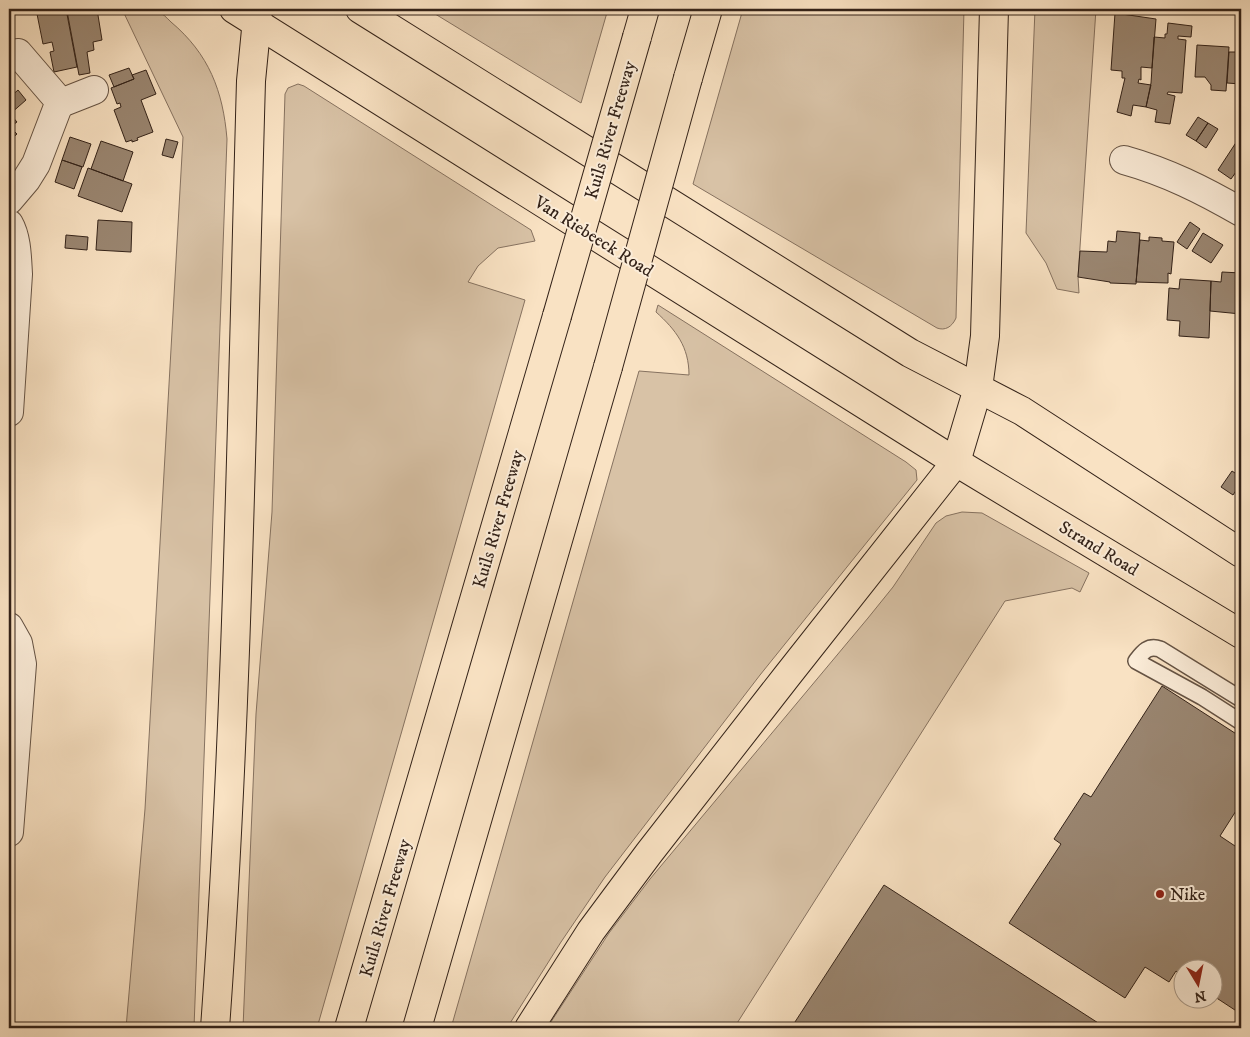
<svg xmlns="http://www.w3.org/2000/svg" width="1250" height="1037" viewBox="0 0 1250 1037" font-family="'IM FELL DW Pica',serif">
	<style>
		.green { fill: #d8c2a6; stroke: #867260 }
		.building { fill: #9a8671; stroke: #342319 }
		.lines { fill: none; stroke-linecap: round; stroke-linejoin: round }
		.service-casing { stroke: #655344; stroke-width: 18 }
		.minor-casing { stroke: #655344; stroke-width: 30 }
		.primary-casing { stroke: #342319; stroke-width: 30 }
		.motorway-casing { stroke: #342319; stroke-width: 30 }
		.service { stroke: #fbecd8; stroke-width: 15 }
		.minor { stroke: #fbecd8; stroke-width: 28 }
		.primary { stroke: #f9e2c3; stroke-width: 28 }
		.motorway { stroke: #f9e2c3; stroke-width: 28 }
		.motorway-bridge-casing { stroke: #342319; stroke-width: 30; stroke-linecap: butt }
		.motorway-bridge { stroke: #f9e2c3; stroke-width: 28 }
		.poi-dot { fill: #8f2418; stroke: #fbecd8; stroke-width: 2 }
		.labels { text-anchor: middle; stroke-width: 4; stroke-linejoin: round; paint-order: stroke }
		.street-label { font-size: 18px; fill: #342319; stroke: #fbecd8 }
		.poi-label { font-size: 18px; fill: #342319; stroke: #fbecd8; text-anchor: start }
	</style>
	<rect width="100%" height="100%" fill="#f9e2c3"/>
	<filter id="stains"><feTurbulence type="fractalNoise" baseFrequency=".004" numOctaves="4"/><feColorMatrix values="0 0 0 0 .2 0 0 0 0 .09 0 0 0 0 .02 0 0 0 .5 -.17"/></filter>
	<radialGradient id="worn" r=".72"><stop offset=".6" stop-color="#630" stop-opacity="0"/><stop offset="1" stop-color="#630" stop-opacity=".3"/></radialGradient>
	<!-- green -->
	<path class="green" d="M122,9C130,9 151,7 157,10C162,13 167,18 171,22C209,54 223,91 227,139L194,1028H126L145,809L183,137Z
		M427,9H608L581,103Z
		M743,9H964L956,318C952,327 945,331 937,328L693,184Z
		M1035,9H1096L1078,277L1079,293L1057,289L1046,263L1026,233Z
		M298,84L304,86L531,230L535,241L498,248L478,266L468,282L525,300L317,1028H243L256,714L272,512L285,94L288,88Z
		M658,305L906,462L916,470L917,480L760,675L605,877L561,942L507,1028H451L639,371L689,375C689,347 676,330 656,312Z
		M962,512L982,513L1089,573L1080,592L1072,588L1005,601L734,1028H547L609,933L650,879L868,618L893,587L936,523L946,516Z"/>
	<!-- building -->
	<path class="building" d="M36,9H66L77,67L54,72L50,52L54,51L52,42L43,44Z
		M78,9H97L102,40L93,42L94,50L87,52L90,73L79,75L67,11Z
		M1115,13L1156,19L1152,68L1141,67V80L1139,79L1138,83L1151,85L1146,107L1133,105L1131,116L1117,112L1125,78H1122V71L1111,70Z
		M1168,23L1192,26L1191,37L1178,36V39L1186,40L1182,93L1168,92L1167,94L1175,96L1170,124L1155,122L1157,110L1146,107L1151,83L1154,37L1165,38V34H1167Z
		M1197,45L1229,47L1226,91L1211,90V85L1205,77H1195Z
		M1229,52H1241V84L1227,83Z
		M129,68L134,79L114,87L109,75Z
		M146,70L156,94L141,100L153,132L137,138L138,140L132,142V140L126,142L114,110L121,107L120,103L117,104L111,88L134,79L132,75Z
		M18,90L26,100L10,114L17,122L10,127L17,134L9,141V98Z
		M1198,117L1208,123L1196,141L1186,135Z
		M1208,123L1218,129L1206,148L1196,141Z
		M70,137L91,144L83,167L62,160Z
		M166,139L178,142L173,158L162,155Z
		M101,141L133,152L123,181L91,169Z
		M1237,141L1240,143L1241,141V175L1236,172L1231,179L1218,170Z
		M62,160L82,167L74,189L55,182Z
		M88,168L132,184L122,212L78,196Z
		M98,220L132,222L131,252L96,250Z
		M1190,222L1200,229L1187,249L1177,242Z
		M1117,231L1140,233L1136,284L1110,283V282L1078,277L1080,251L1107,252L1108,241L1116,242Z
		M1203,233L1223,245L1211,263L1192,251Z
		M66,235L88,237L87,250L65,248Z
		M1149,237L1162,238V241L1174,242L1171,274L1168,273V283L1136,282L1140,240L1149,241Z
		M1222,272L1241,273V314L1210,311L1211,281L1221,282Z
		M1180,279L1211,281L1209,338L1179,336L1180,321L1167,320L1169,288L1179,289Z
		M1232,471L1241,477V483L1233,495L1221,487Z
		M1162,686L1241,737V803L1220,836L1241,850V1014L1212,995V970H1182V976L1176,971L1169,982L1145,967L1125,998L1009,923L1061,844L1054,839L1084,793L1091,797Z
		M884,885L1106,1028H799L793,1025Z"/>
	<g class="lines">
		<!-- service casing -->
		<g class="service-casing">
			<path id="service" d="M1241,699L1160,649C1148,645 1143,652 1136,661L1202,697L1241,722"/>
		</g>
		<!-- minor casing -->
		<g class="minor-casing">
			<path id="minor" d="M61,103L94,90
				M1124,160C1167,172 1203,190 1241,212
				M9,200L26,180L36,164L57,109L61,103L18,53
				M9,224C17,238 17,258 18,274L9,412
				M9,627L18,643L22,664L9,832"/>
		</g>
		<!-- primary casing -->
		<g class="primary-casing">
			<path id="primary" d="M234,9L956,462L1241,634
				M360,9L910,353L1022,411L1241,553"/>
		</g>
		<!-- motorway casing -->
		<g class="motorway-casing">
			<path id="motorway" d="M637,37L645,9
				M688,78L708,9
				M215,1028C238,713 242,397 251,81L258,9
				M349,1028L557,316
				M417,1028L608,367
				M529,1028L591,931L649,853L787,676L956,462L978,388L985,336L994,9"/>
		</g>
		<!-- service -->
		<use href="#service" class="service"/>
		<!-- minor -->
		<use href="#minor" class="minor"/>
		<!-- primary -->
		<use href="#primary" class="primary"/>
		<!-- motorway -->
		<use href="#motorway" class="motorway"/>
		<!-- motorway-bridge casing -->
		<g class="motorway-bridge-casing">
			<path id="motorway-bridge" d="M557,316L637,37
				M608,367L688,78"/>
		</g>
		<!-- motorway-bridge -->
		<use href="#motorway-bridge" class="motorway-bridge"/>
	</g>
	<!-- markers -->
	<circle class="poi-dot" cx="1160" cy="894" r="5"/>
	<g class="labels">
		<!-- street labels -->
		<g class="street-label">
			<text transform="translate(610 130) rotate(-74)" y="6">Kuils River Freeway</text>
			<text transform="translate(594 236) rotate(32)" y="6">Van Riebeeck Road</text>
			<text transform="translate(498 519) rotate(-74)" y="6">Kuils River Freeway</text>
			<text transform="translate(1099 548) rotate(31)" y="6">Strand Road</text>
			<text transform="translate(385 908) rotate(-74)" y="6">Kuils River Freeway</text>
		</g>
		<!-- poi labels -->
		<g class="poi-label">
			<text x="1170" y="900">Nike</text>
		</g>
	</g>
	<!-- margin -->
	<rect width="1250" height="1037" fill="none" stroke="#f9e2c3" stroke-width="30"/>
	<rect x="10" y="10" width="1230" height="1017" fill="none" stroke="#342319" stroke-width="2.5"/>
	<rect x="15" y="15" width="1220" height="1007" fill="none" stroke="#342319"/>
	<!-- north arrow -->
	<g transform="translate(1198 984) rotate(170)"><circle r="24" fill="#fbecd8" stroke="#ab9c8c"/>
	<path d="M0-4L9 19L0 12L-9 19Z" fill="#8f2418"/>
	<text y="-8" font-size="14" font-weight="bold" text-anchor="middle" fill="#342319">N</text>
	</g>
	<rect width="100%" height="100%" filter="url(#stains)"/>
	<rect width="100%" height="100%" fill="url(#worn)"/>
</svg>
